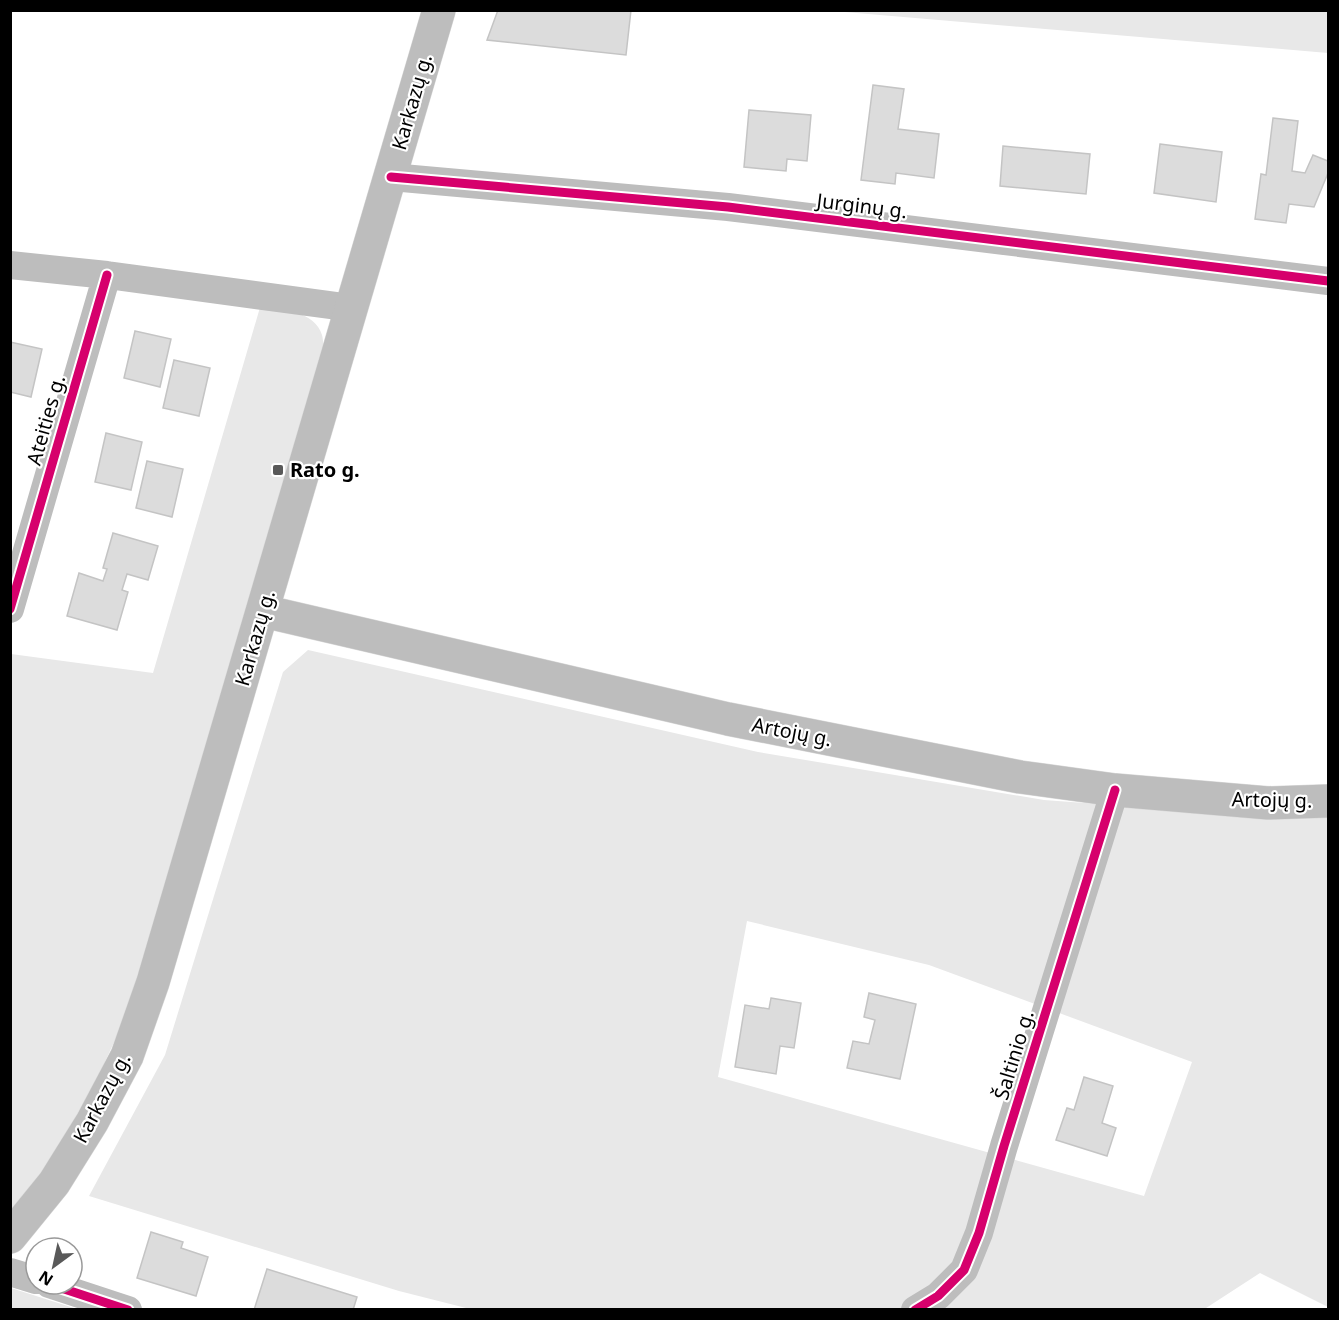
<svg xmlns="http://www.w3.org/2000/svg" width="1339" height="1320" viewBox="0 0 1339 1320" font-family="'Noto Sans',sans-serif">
	<style>
		.green { fill: #e8e8e8; fill-rule: evenodd }
		.building { fill: #dcdcdc; stroke: #c4c4c4; stroke-width: 1.5 }
		.lines { fill: none; stroke-linecap: round; stroke-linejoin: round }
		.major-casing { stroke: #dbdbdb; stroke-width: 34 }
		.minor { stroke: #bdbdbd; stroke-width: 28 }
		.major { stroke: #bdbdbd; stroke-width: 33 }
		.cycleway-casing { stroke: #fff; stroke-width: 13 }
		.cycleway { stroke: #d6006c; stroke-width: 9 }
		.poi-dot { fill: #595959; stroke: #fff; stroke-width: 2 }
		.labels { text-anchor: middle; stroke-width: 4.5; stroke-linejoin: round; paint-order: stroke }
		.street-label { font-size: 20px; fill: #000; stroke: #fff }
		.poi-label { font-size: 20px; font-weight: bold; fill: #000; stroke: #fff; text-anchor: start }
	</style>
	<rect width="100%" height="100%" fill="#fff"/>
	<!-- green -->
	<path class="green" d="M833,11H1328V53Z
		M261,304C281,309 315,311 322,335C324,342 323,352 323,359L152,941L116,1038L96,1081L47,1167L11,1210V654L153,673Z
		M308,650L758,752L1044,800L1288,818H1328V1307L1260,1273L1203,1310L470,1309L399,1291L89,1196L165,1055L283,672ZM747,921L929,965L1192,1062L1144,1196L718,1077Z
		M11,1288L77,1309H11Z"/>
	<!-- building -->
	<path class="building" d="M498,10H631L626,55L487,40Z
		M873,85L904,89L898,129L939,134L934,178L896,173L895,184L861,180Z
		M749,110L811,115L807,161L787,159L786,171L744,167Z
		M1273,118L1298,121L1292,171L1305,173L1313,155L1328,161V173L1314,207L1289,204L1286,223L1255,219L1261,174L1266,175Z
		M1160,144L1222,152L1216,202L1154,193Z
		M1003,146L1090,154L1086,194L1000,186Z
		M135,331L171,339L160,387L124,378Z
		M10,342L42,349L31,397L10,392Z
		M174,360L210,368L199,416L163,408Z
		M106,433L142,442L131,490L95,482Z
		M147,461L183,469L172,517L136,508Z
		M113,533L158,546L148,580L127,574L122,590L128,592L117,630L67,616L79,573L103,581L107,569L103,568Z
		M869,993L916,1004L900,1079L847,1068L853,1041L869,1044L875,1020L864,1017Z
		M771,998L801,1003L794,1048L780,1046L776,1074L735,1067L745,1005L769,1009Z
		M1084,1077L1113,1086L1102,1123L1116,1128L1107,1156L1056,1140L1067,1108L1074,1110Z
		M151,1232L183,1242L181,1248L208,1257L196,1296L137,1278Z
		M267,1269L357,1297L353,1310H254Z"/>
	<g class="lines">
		<!-- major casing -->
		<g class="major-casing">
			<path id="major" d="M263,611L728,719L1020,777L1115,790L1268,803L1328,801
				M10,1237L54,1183L92,1122L127,1056L153,982L439,10"/>
		</g>
		<!-- minor -->
		<path class="minor" d="M391,177L728,207L1328,281
			M10,265L107,275L352,308
			M10,609L107,275
			M10,1272L36,1280
			M49,1284L128,1310
			M915,1310L938,1296L964,1270L979,1233L1004,1146L1115,790"/>
		<!-- major -->
		<use href="#major" class="major"/>
		<!-- cycleway casing -->
		<g class="cycleway-casing">
			<path id="cycleway" d="M391,177L728,207L1328,281
				M10,609L107,275
				M49,1284L128,1310
				M915,1310L938,1296L964,1270L979,1233L1004,1146L1115,790"/>
		</g>
		<!-- cycleway -->
		<use href="#cycleway" class="cycleway"/>
	</g>
	<!-- markers -->
	<rect class="poi-dot" x="272" y="464" width="12" height="12" rx="3"/>
	<g class="labels">
		<!-- street labels -->
		<g class="street-label">
			<text transform="translate(412 102) rotate(-74)" y="7">Karkazų g.</text>
			<text transform="translate(862 206) rotate(7)" y="7">Jurginų g.</text>
			<text transform="translate(46 420) rotate(-74)" y="7">Ateities g.</text>
			<text transform="translate(255 638) rotate(-74)" y="7">Karkazų g.</text>
			<text transform="translate(792 732) rotate(11)" y="7">Artojų g.</text>
			<text transform="translate(1272 800) rotate(1)" y="7">Artojų g.</text>
			<text transform="translate(1014 1055) rotate(-73)" y="7">Šaltinio g.</text>
			<text transform="translate(102 1098) rotate(-62)" y="7">Karkazų g.</text>
		</g>
		<!-- poi labels -->
		<g class="poi-label">
			<text x="290" y="477">Rato g.</text>
		</g>
	</g>
	<!-- border -->
	<rect width="1339" height="1320" fill="none" stroke="#000000" stroke-width="24"/>
	<!-- north arrow -->
	<g transform="translate(54 1266) rotate(213)"><circle r="28" fill="#ffffff" stroke="#999999" stroke-width="1.5"/>
	<path d="M0-4.5L10 22L0 15L-10 22Z" fill="#595959"/>
	<text y="-9" font-size="16" font-weight="bold" text-anchor="middle" fill="#000000">N</text>
	</g>
</svg>
